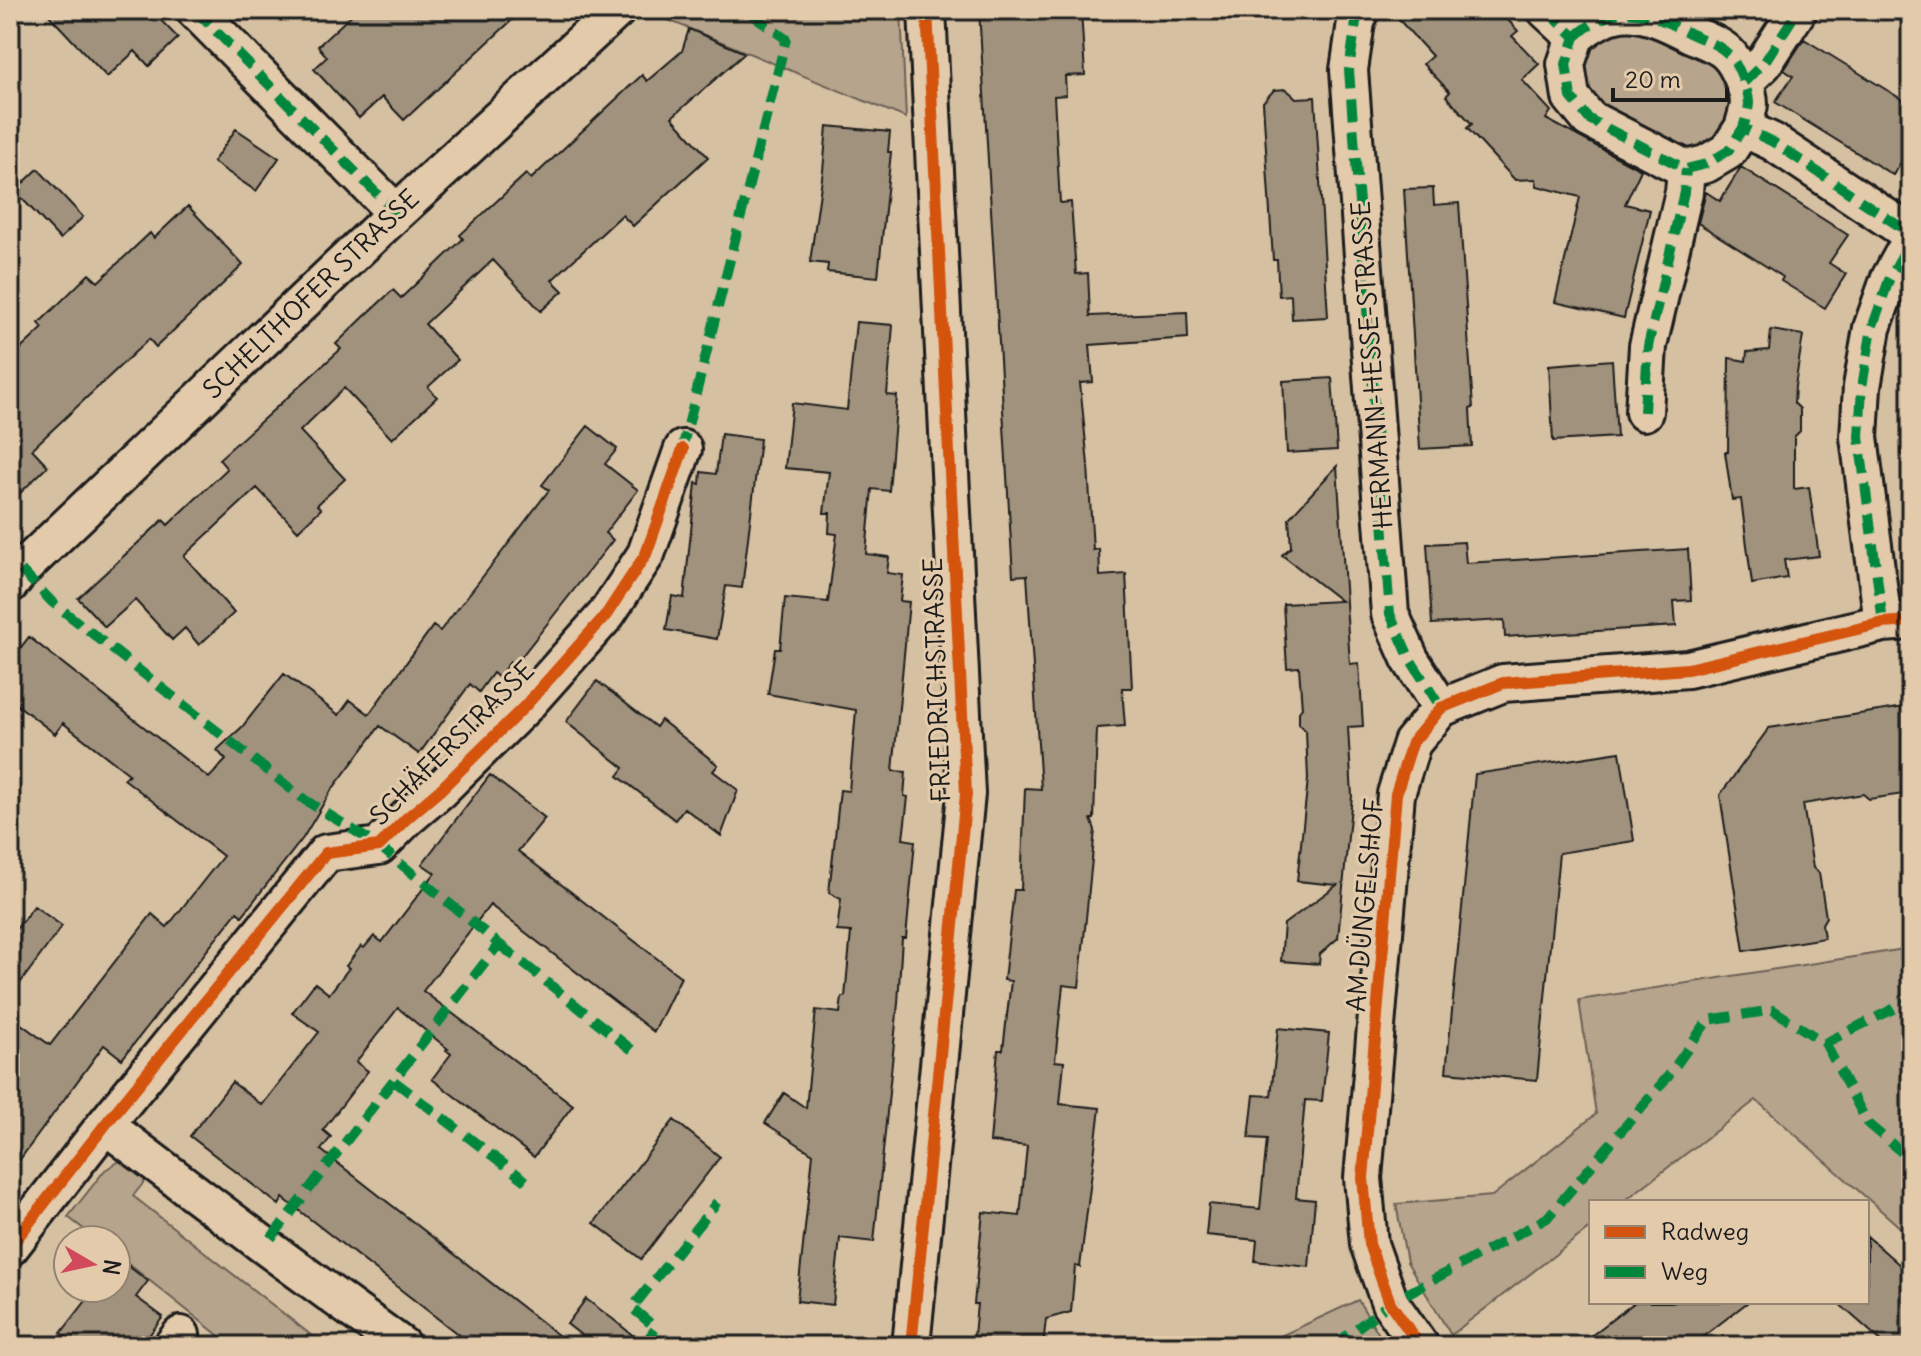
<svg xmlns="http://www.w3.org/2000/svg" width="1921" height="1356" viewBox="0 0 1921 1356" font-family="Delius,sans-serif">
	<style>
		.green { fill: #b7a48c; stroke: #6a6054; stroke-width: 2 }
		.building { fill: #a1927d; stroke: #1c1c1c; stroke-width: 2 }
		.lines { fill: none; stroke-linecap: round; stroke-linejoin: round }
		.street-casing { stroke: #1c1c1c; stroke-width: 42 }
		.street { stroke: #e2caab; stroke-width: 36 }
		.quiet { stroke: #00873e; stroke-width: 10; stroke-dasharray: 20 10; stroke-linecap: butt }
		.cycleway-casing { stroke: #e2caab; stroke-width: 17 }
		.cycleway { stroke: #d4530e; stroke-width: 12 }
		.labels { text-anchor: middle; stroke-width: 6; stroke-linejoin: round; paint-order: stroke }
		.street-label { font-size: 26px; fill: #1c1c1c; stroke: #e2caab }
	</style>
	<rect width="100%" height="100%" fill="#d6c0a2"/>
	<filter id="ink" filterUnits="userSpaceOnUse"><feTurbulence type="fractalNoise" baseFrequency=".0125" numOctaves="2"/><feDisplacementMap in="SourceGraphic" scale="16" xChannelSelector="R" yChannelSelector="G"/><feConvolveMatrix kernelMatrix="1 2 1 2 8 2 1 2 1" color-interpolation-filters="sRGB"/></filter>
	<g filter="url(#ink)">
		<!-- green -->
		<path class="green" d="M662,10H901L906,118L656,15Z
			M1627,24C1644,31 1661,38 1678,45C1711,58 1742,71 1733,113C1728,138 1712,143 1690,151L1589,100C1586,93 1581,83 1581,75C1581,44 1602,33 1627,24Z
			M1911,948V1237L1756,1100L1623,1202H1591V1227L1451,1335L1407,1262L1396,1204L1492,1196L1596,1114L1579,1000Z
			M123,1159L153,1171L133,1196L325,1346H232L116,1254V1240H98L68,1217L105,1170Z
			M1358,1300L1386,1346H1259Z"/>
		<!-- building -->
		<path class="building" d="M44,10H151L178,38L149,66L135,51L107,77Z
			M357,10H523L404,120L382,97L359,118L314,69L327,57L318,46Z
			M979,10H1081L1085,75L1065,76L1066,95L1054,96L1060,203L1071,202L1076,274L1088,273L1090,316L1187,312L1188,338L1090,345L1093,382L1080,383L1088,465L1093,550L1099,549L1100,576L1126,574L1132,688H1122L1125,726L1097,728L1094,819H1091L1095,830L1079,987L1063,985L1055,1061L1064,1062L1060,1104L1100,1108L1080,1267L1075,1266L1071,1312L1046,1319L1043,1346H973L977,1304H974L983,1212L1020,1216L1027,1146L990,1142L998,1050H1003L1011,981L1004,980L1014,890H1021L1025,788L1041,789L1027,575L1013,576Z
			M1390,10H1499L1518,31L1512,36L1539,64L1522,80L1551,111L1546,119L1641,170L1625,204L1650,210L1624,318L1555,302L1580,197L1537,186L1536,179L1515,180L1467,128L1472,124L1446,96L1450,92L1423,64L1432,56Z
			M689,29L745,53L672,117L708,157L633,226L622,215L552,280L563,291L541,311L493,260L425,324L458,360L428,387L437,397L392,439L344,388L300,431L345,479L317,505L321,509L298,531L257,488L184,556L234,613L199,645L185,628L172,640L135,600L105,627L78,598L163,520L168,525L227,469L219,459L341,349L336,344L365,316L393,290L401,298L463,239L460,235L526,174L531,179L642,75L647,81L682,51Z
			M1804,39L1911,105V146L1893,175L1775,102L1793,76L1784,70Z
			M1286,89L1296,98L1315,97L1328,317L1292,319L1291,295L1279,296L1277,260H1273L1263,102L1274,90Z
			M827,126L890,132L888,152H891L878,277L827,272L828,264L810,262L823,171Z
			M236,129L279,158L256,191L213,162Z
			M1741,167L1848,235L1829,263L1846,274L1825,308L1781,281L1783,277L1698,223L1706,192L1720,201Z
			M38,169L83,217L60,239L15,191Z
			M1433,188L1434,205L1459,203L1473,408L1470,409L1472,446L1420,449L1404,189Z
			M188,206L243,265L156,347L149,339L32,449L48,466L10,503V359L43,328L39,323L89,274L98,282L150,233L154,238Z
			M856,322L893,325L887,395L897,396L889,491L872,489L866,554L889,557L887,573L903,575L900,601L909,602L893,771L906,772L904,796L908,797L903,839L915,841L906,938H902L898,1003L874,1242L840,1238L833,1305L797,1301L813,1154L765,1123L784,1093L806,1108L816,1010L840,1013L842,997H845L851,932L837,931L841,899L829,893L840,790L849,791L856,710L768,694L775,649H780L785,598L828,602L837,534L829,533L830,513H824L829,472L785,468L792,403L847,410Z
			M1771,330L1803,335L1795,386L1794,403L1800,409V431L1794,437V489L1809,487L1819,556L1784,560L1787,578L1752,584L1741,499L1732,500L1725,452H1728L1729,358L1746,361L1747,352L1769,350Z
			M1612,360L1617,437L1553,441L1549,365Z
			M1332,378L1337,450L1287,453L1283,381Z
			M588,426L617,449L605,464L638,490L605,533L613,540L514,666L510,662L498,677L493,673L479,692L470,684L419,754L380,726L331,791L303,838L242,916L237,912L122,1059L104,1045L10,1173V1016L50,1045L152,914L167,927L223,856L124,779L129,774L63,723L55,734L10,699V661L29,637L209,778L226,760L217,750L242,727L284,674L339,715L350,700L369,714L433,626L440,631L502,552L549,490L542,485Z
			M721,434L760,439L742,588L726,586L717,639L666,630L672,596L684,598L696,483L700,484L701,472L716,474Z
			M1337,466L1350,664L1359,663L1363,726L1348,727L1352,796L1338,938L1320,954L1319,964L1281,961L1284,924L1337,885L1297,881L1308,779L1306,731L1299,724V712L1302,708L1299,667L1287,668L1283,604L1341,601L1282,555L1291,547L1289,518Z
			M1464,542L1466,563L1688,549L1691,600L1674,601L1676,626L1505,637L1504,620L1432,624L1427,544Z
			M597,681L656,727L661,720L718,765L713,771L738,790L721,836L684,808L675,820L618,776L624,768L566,722Z
			M1911,706V793L1869,799L1863,794L1803,804L1813,868L1819,873L1826,917L1822,924L1824,938L1744,951L1720,795L1769,728Z
			M1620,752L1634,841L1559,853L1537,1080L1446,1072L1475,774Z
			M490,775L545,818L518,851L681,977L654,1032L490,905L423,991L573,1105L534,1157L432,1079L451,1054L446,1050L448,1049L398,1008L356,1062L368,1071L323,1130L331,1137L321,1150L572,1346H473L283,1198L279,1205L190,1136L232,1082L262,1105L319,1032L292,1013L315,983L329,994L349,968L346,966L361,946L364,948L374,936L382,942L435,873L422,864Z
			M34,906L62,926L10,997V937Z
			M1278,1028L1329,1033L1322,1101L1305,1100L1296,1198L1315,1200L1309,1267L1255,1261L1257,1240L1206,1235L1209,1204L1260,1209L1267,1139L1249,1138L1254,1095L1271,1096Z
			M674,1120L720,1157L641,1259L594,1223Z
			M1867,1236L1911,1275V1346H1887L1837,1302H1867Z
			M119,1259L148,1281L136,1297L163,1317L141,1346H76L61,1333L96,1288H116V1263Z
			M586,1299L614,1320L646,1346H595L567,1324Z
			M1635,1302H1748L1691,1346H1578Z"/>
		<g class="lines">
			<!-- street casing -->
			<g class="street-casing">
				<path id="street" d="M195,10L396,213
					M1361,10L1356,22L1349,70L1390,614L1410,659L1441,708
					M1546,10L1575,37L1566,64L1571,97L1589,119L1686,169L1706,164L1728,151L1743,128L1773,142L1911,234
					M1575,37C1616,0 1644,10 1689,33C1701,39 1718,44 1727,53C1738,63 1749,90 1749,104C1748,112 1745,121 1743,128
					M1744,82L1764,63L1798,10
					M1644,412L1648,346L1684,192L1686,169
					M10,584L21,570L396,213L617,10
					M1883,623L1859,437L1862,387L1872,328L1889,280L1911,240
					M105,1125L265,1246L402,1346
					M10,1247L105,1125L326,853L379,846L407,818L440,790L525,706L606,615L646,554L683,449
					M172,1346L181,1335
					M911,1346L966,794L927,10
					M1420,1346L1390,1303L1369,1244L1363,1178L1396,794L1412,743L1441,708L1503,683L1688,669L1883,623L1911,621"/>
			</g>
			<!-- street -->
			<use href="#street" class="street"/>
			<!-- quiet -->
			<path class="quiet" d="M195,10L396,213
				M1361,10L1356,22L1349,70L1390,614L1410,659L1441,708
				M1546,10L1575,37L1566,64L1571,97L1589,119L1686,169L1706,164L1728,151L1743,128L1773,142L1911,234
				M1575,37C1616,0 1644,10 1689,33C1701,39 1718,44 1727,53C1738,63 1749,90 1749,104C1748,112 1745,121 1743,128
				M1744,82L1764,63L1798,10
				M1644,412L1648,346L1684,192L1686,169
				M681,453L786,39L746,10
				M21,570L52,602L305,800L379,846L499,944L265,1246
				M1883,623L1859,437L1862,387L1872,328L1889,280L1911,240
				M499,944L632,1050
				M1825,1043L1868,1124L1911,1160
				M394,1081L526,1181
				M643,1346L656,1328L632,1308L717,1202
				M1333,1346L1390,1303L1547,1218L1669,1075L1708,1020L1773,1010L1825,1043L1911,1000"/>
			<!-- cycleway casing -->
			<g class="cycleway-casing">
				<path id="cycleway" d="M10,1247L105,1125L326,853L379,846L407,818L440,790L525,706L606,615L646,554L683,449
					M911,1346L966,794L927,10
					M1420,1346L1390,1303L1369,1244L1363,1178L1396,794L1412,743L1441,708L1503,683L1688,669L1883,623L1911,621"/>
			</g>
			<!-- cycleway -->
			<use href="#cycleway" class="cycleway"/>
		</g>
	</g>
	<g class="labels">
		<!-- street labels -->
		<g class="street-label">
			<text transform="translate(311 294) rotate(-44)" y="9">SCHELTHOFER STRASSE</text>
			<text transform="translate(1372 365) rotate(-94)" y="9">HERMANN-HESSE-STRASSE</text>
			<text transform="translate(937 680) rotate(-92)" y="9">FRIEDRICHSTRASSE</text>
			<text transform="translate(452 743) rotate(-45)" y="9">SCHÄFERSTRASSE</text>
			<text transform="translate(1365 905) rotate(-85)" y="9">AM DÜNGELSHOF</text>
		</g>
	</g>
	<!-- margin -->
	<rect width="1921" height="1356" fill="none" stroke="#e2caab" stroke-width="40"/>
	<rect x="20" y="20" width="1881" height="1316" fill="none" stroke="#1c1c1c" stroke-width="3" filter="url(#ink)"/>
	<!-- legend -->
	<rect x="1589" y="1200" width="280" height="104" fill="#e2caab" stroke="#938472" stroke-width="2"/>
	<rect x="1605" y="1226" width="40" height="12" fill="#d4530e" stroke="#938472" stroke-width="2"/>
	<text x="1661" y="1240" font-size="24" fill="#1c1c1c">Radweg</text>
	<rect x="1605" y="1266" width="40" height="12" fill="#00873e" stroke="#938472" stroke-width="2"/>
	<text x="1661" y="1280" font-size="24" fill="#1c1c1c">Weg</text>
	<!-- north arrow -->
	<g transform="translate(92 1264) rotate(99)"><circle r="38" fill="#e2caab" stroke="#938472" stroke-width="2"/>
	<path d="M0-6L14 30L0 20L-14 30Z" fill="#d1495b"/>
	<text y="-12" font-size="22" font-weight="bold" text-anchor="middle" fill="#1c1c1c">N</text>
	</g>
	<!-- scale -->
	<path d="M1613 88v12h114v-12" fill="none" stroke="#1c1c1c" stroke-width="4"/>
	<text x="1625" y="88" font-size="24" fill="#1c1c1c" stroke="#e2caab" stroke-width="6" paint-order="stroke">20 m</text>
</svg>
